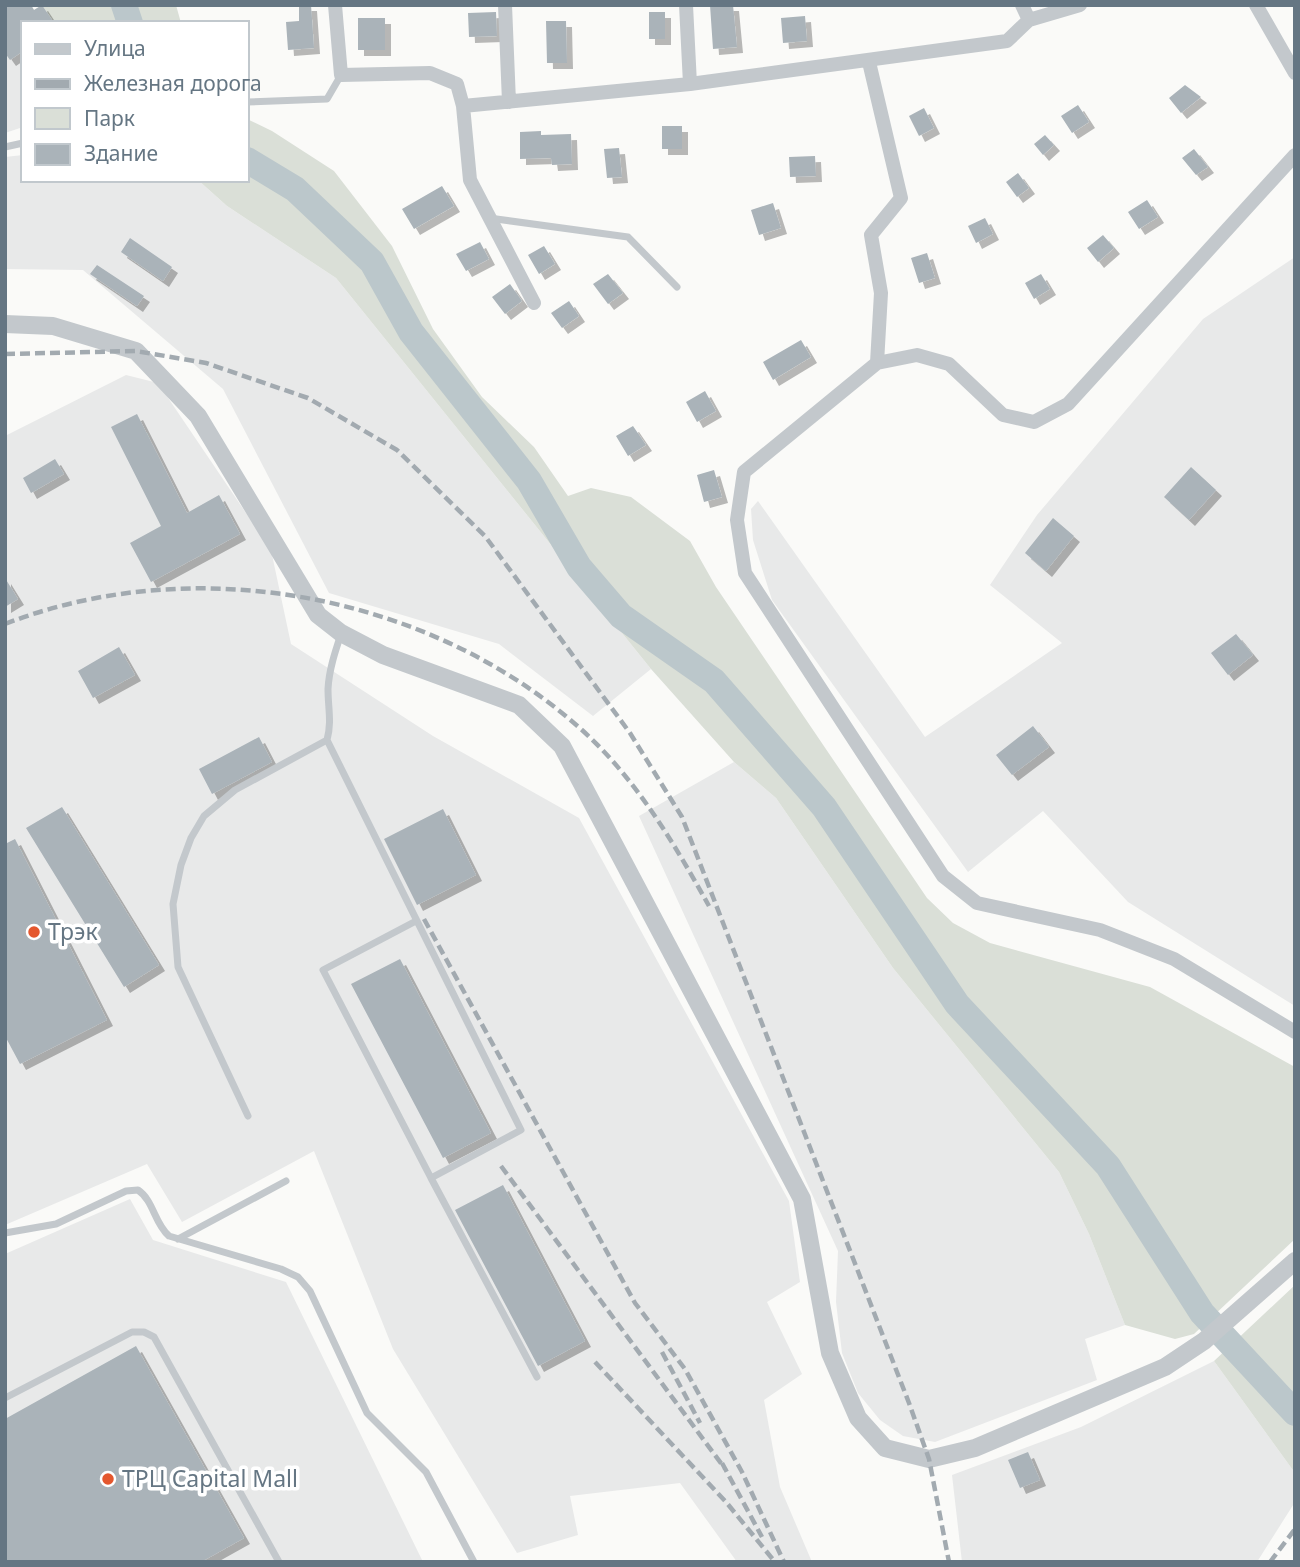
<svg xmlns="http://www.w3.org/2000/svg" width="1300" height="1567" viewBox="0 0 1300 1567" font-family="'Noto Sans',sans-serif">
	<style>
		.built { fill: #e8e9e9 }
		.green { fill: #dadfd7 }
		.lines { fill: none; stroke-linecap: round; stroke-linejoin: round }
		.river { stroke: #bbc7cb; stroke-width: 26 }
		.building { fill: #aab3b9; filter: url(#shadow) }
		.service { stroke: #c3c8cc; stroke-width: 7 }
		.minor { stroke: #c3c8cc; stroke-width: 14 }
		.tertiary { stroke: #c3c8cc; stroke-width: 18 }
		.rail { stroke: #a2aab0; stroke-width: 4.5; stroke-dasharray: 10 5; stroke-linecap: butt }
		.poi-dot { fill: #e4572e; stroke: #fff; stroke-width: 2.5 }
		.labels { text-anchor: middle; stroke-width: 7; stroke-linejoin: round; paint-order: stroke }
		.poi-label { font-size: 23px; fill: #657683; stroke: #fff; text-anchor: start }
	</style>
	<defs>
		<filter id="shadow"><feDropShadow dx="6" dy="6" stdDeviation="0" flood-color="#0004"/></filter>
	</defs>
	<rect width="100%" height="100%" fill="#fafaf8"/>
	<!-- built -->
	<path class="built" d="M5,5H31L34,10L42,5L54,23H23V127L5,133Z
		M23,155V180H198L227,206L336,278L651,669L593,716L499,644L329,593L223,389L83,270L5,269V157Z
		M1295,257V1006L1128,902L1043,811L968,872L772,600L753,540L751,509L758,501L925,737L1062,643L990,585L1037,515L1203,319Z
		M126,375L158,383L271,550L291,644L433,736L579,818L789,1201L800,1282L767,1302L802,1374L764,1400L780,1487L812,1562H737L680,1483L570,1496L578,1535L517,1553L393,1349L314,1151L182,1222L147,1164L5,1225V436Z
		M734,762L776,798L893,968L1059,1172L1089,1234L1125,1325L1085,1339L1097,1380L935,1442L903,1436L880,1420L858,1393L842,1353L836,1302L838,1251L639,816Z
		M130,1199L153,1240L286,1282L423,1562H5V1254Z
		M1214,1361L1295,1473V1502L1257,1562H962L952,1475L1081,1427Z"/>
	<!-- green -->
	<path class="green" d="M42,5H176L181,23H54Z
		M247,119L272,131L334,171L392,246L433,329L482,397L534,447L568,496L591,488L631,497L690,541L716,587L927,898L953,923L990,943L1150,987L1295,1067V1239L1194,1334L1175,1339L1125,1325L1089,1234L1059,1172L893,968L776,798L734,762L651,669L336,278L227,206L198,180H247Z
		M1295,1285V1473L1214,1361Z"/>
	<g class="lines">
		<!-- river -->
		<path class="river" d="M124,5L130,23
			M247,160L295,189L372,262L411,332L529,481L579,567L621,616L714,681L824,807L957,1004L1108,1166L1202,1313L1295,1413"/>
	</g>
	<!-- building -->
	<path class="building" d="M5,5H31L34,10L42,5L54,23H23V51L10,60L5,53Z
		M299,5H311L314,48L288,50L286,22L299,21Z
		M710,5H733L737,47L713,49Z
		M496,12L497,36L469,37L468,13Z
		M649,12H665V39H649Z
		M805,16L807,41L783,43L781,18Z
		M358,18H385V50H358Z
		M546,21H566L567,63H547Z
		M1185,85L1201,97L1181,113L1169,98Z
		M1078,105L1089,122L1072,133L1061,116Z
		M924,108L934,128L919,136L909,116Z
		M662,126H682V149H662Z
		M541,131V135L571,134L572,164L552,165L551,158L520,159V132Z
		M1045,135L1054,145L1043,155L1034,144Z
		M619,148L622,177L607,178L604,149Z
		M1194,149L1208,167L1196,175L1182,158Z
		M815,156L816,176L790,177L789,157Z
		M1018,173L1029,188L1017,197L1006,182Z
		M442,186L454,206L414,229L402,209Z
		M1147,200L1158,217L1139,229L1128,212Z
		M773,203L781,228L759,235L751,210Z
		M985,218L993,234L976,243L968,226Z
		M1103,235L1114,248L1098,262L1087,248Z
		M130,238L172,267L163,281L121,252Z
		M480,242L489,259L466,271L456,254Z
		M544,246L555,264L539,274L528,255Z
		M927,253L935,278L919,283L911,258Z
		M97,265L144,296L137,306L90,274Z
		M608,274L623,293L608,304L593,284Z
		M1041,274L1050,289L1034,299L1025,283Z
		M510,284L522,301L505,314L492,297Z
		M569,301L579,316L562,328L551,313Z
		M801,340L811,357L773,380L763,362Z
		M705,391L716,411L697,422L686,402Z
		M137,414L187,513L219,495L240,534L151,582L130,543L161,526L111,427Z
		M633,426L646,445L628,456L616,436Z
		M55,459L64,474L31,493L23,478Z
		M1191,467L1216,490L1189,520L1164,497Z
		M714,470L722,497L704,502L697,475Z
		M1053,518L1074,536L1046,571L1025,553Z
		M5,578L18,599L5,607Z
		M1236,634L1253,655L1228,675L1211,653Z
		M119,647L135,675L93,698L78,671Z
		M1033,726L1049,747L1012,775L996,755Z
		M259,737L272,762L212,794L199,769Z
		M62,807L159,965L124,987L26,828Z
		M443,809L476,875L417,905L384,839Z
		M15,839L107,1020L20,1064L5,1036V844Z
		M400,959L491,1133L443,1158L351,984Z
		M503,1185L585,1341L538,1366L455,1210Z
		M136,1346L244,1538L201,1562H5V1419Z
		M1028,1452L1040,1480L1020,1488L1008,1460Z"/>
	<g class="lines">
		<!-- service -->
		<path class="service" d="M247,102L327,99L341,75
			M5,147L23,143
			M489,218L628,237L677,287
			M327,740L521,1130L431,1178L323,970L416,921
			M248,1116L178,967L173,904L181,865L191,838L204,816L235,790L327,740C332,722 328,708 328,689C329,670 335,652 341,634
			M431,1178L537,1377
			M5,1233L56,1224L126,1191L138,1190C154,1201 154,1223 169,1236L281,1269L298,1277L310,1291L367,1413L426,1472L474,1562
			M178,1239L286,1181
			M5,1398L132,1332H144L154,1337L279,1562"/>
		<!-- minor -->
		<path class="minor" d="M335,5L341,75L430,73L457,84L463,106L690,84L1007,41L1029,20L1080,5
			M505,5L509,102
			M686,5L690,84
			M1022,5L1029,20
			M1256,5L1295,73
			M869,62L901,198L871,235L881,293L877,363
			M463,106L470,180L534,303
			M1295,155L1068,404L1034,422L1003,415L949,364L917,355L877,363L744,472L737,520L745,573L943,876L977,903L1100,930L1174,959L1295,1032"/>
		<!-- tertiary -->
		<path class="tertiary" d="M5,324L53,326L136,351L198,416L318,615L341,633L383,655L519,705L562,746L802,1199L830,1353L858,1418L885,1448L929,1459L975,1448L1165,1367L1204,1341L1295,1261"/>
		<!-- rail -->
		<path class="rail" d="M5,354L136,351L206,363L308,398L397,450L485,536L630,733L682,817L909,1403L929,1459L949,1562
			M5,624C195,550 431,594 582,730C636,779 674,843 709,906
			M424,919L635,1303L685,1369L742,1472L784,1562
			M501,1166L726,1470
			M662,1352L700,1423
			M595,1362L726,1502L775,1562
			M722,1463L762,1537
			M1270,1562L1295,1529"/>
	</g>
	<!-- markers -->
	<g class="poi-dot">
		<circle cx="34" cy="932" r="7"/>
		<circle cx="108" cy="1479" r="7"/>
	</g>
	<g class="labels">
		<!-- poi labels -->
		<g class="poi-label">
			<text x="48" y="940">Трэк</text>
			<text x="122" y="1487">ТРЦ Capital Mall</text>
		</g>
	</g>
	<!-- border -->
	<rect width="1300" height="1567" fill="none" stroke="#657683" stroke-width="14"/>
	<!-- legend -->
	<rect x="21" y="21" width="228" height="161" fill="#ffffff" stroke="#c1c8cd" stroke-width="2"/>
	<rect x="35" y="44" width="35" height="10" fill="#c3c8cc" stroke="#c1c8cd" stroke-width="2"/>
	<text x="84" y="56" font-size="21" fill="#657683">Улица</text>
	<rect x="35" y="79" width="35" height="10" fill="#a2aab0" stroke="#c1c8cd" stroke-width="2"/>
	<text x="84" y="91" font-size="21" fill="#657683">Железная дорога</text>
	<rect x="35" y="108" width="35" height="21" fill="#dadfd7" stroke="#c1c8cd" stroke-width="2"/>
	<text x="84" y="126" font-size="21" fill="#657683">Парк</text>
	<rect x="35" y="144" width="35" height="21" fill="#aab3b9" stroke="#c1c8cd" stroke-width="2"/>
	<text x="84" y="161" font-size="21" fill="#657683">Здание</text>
</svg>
